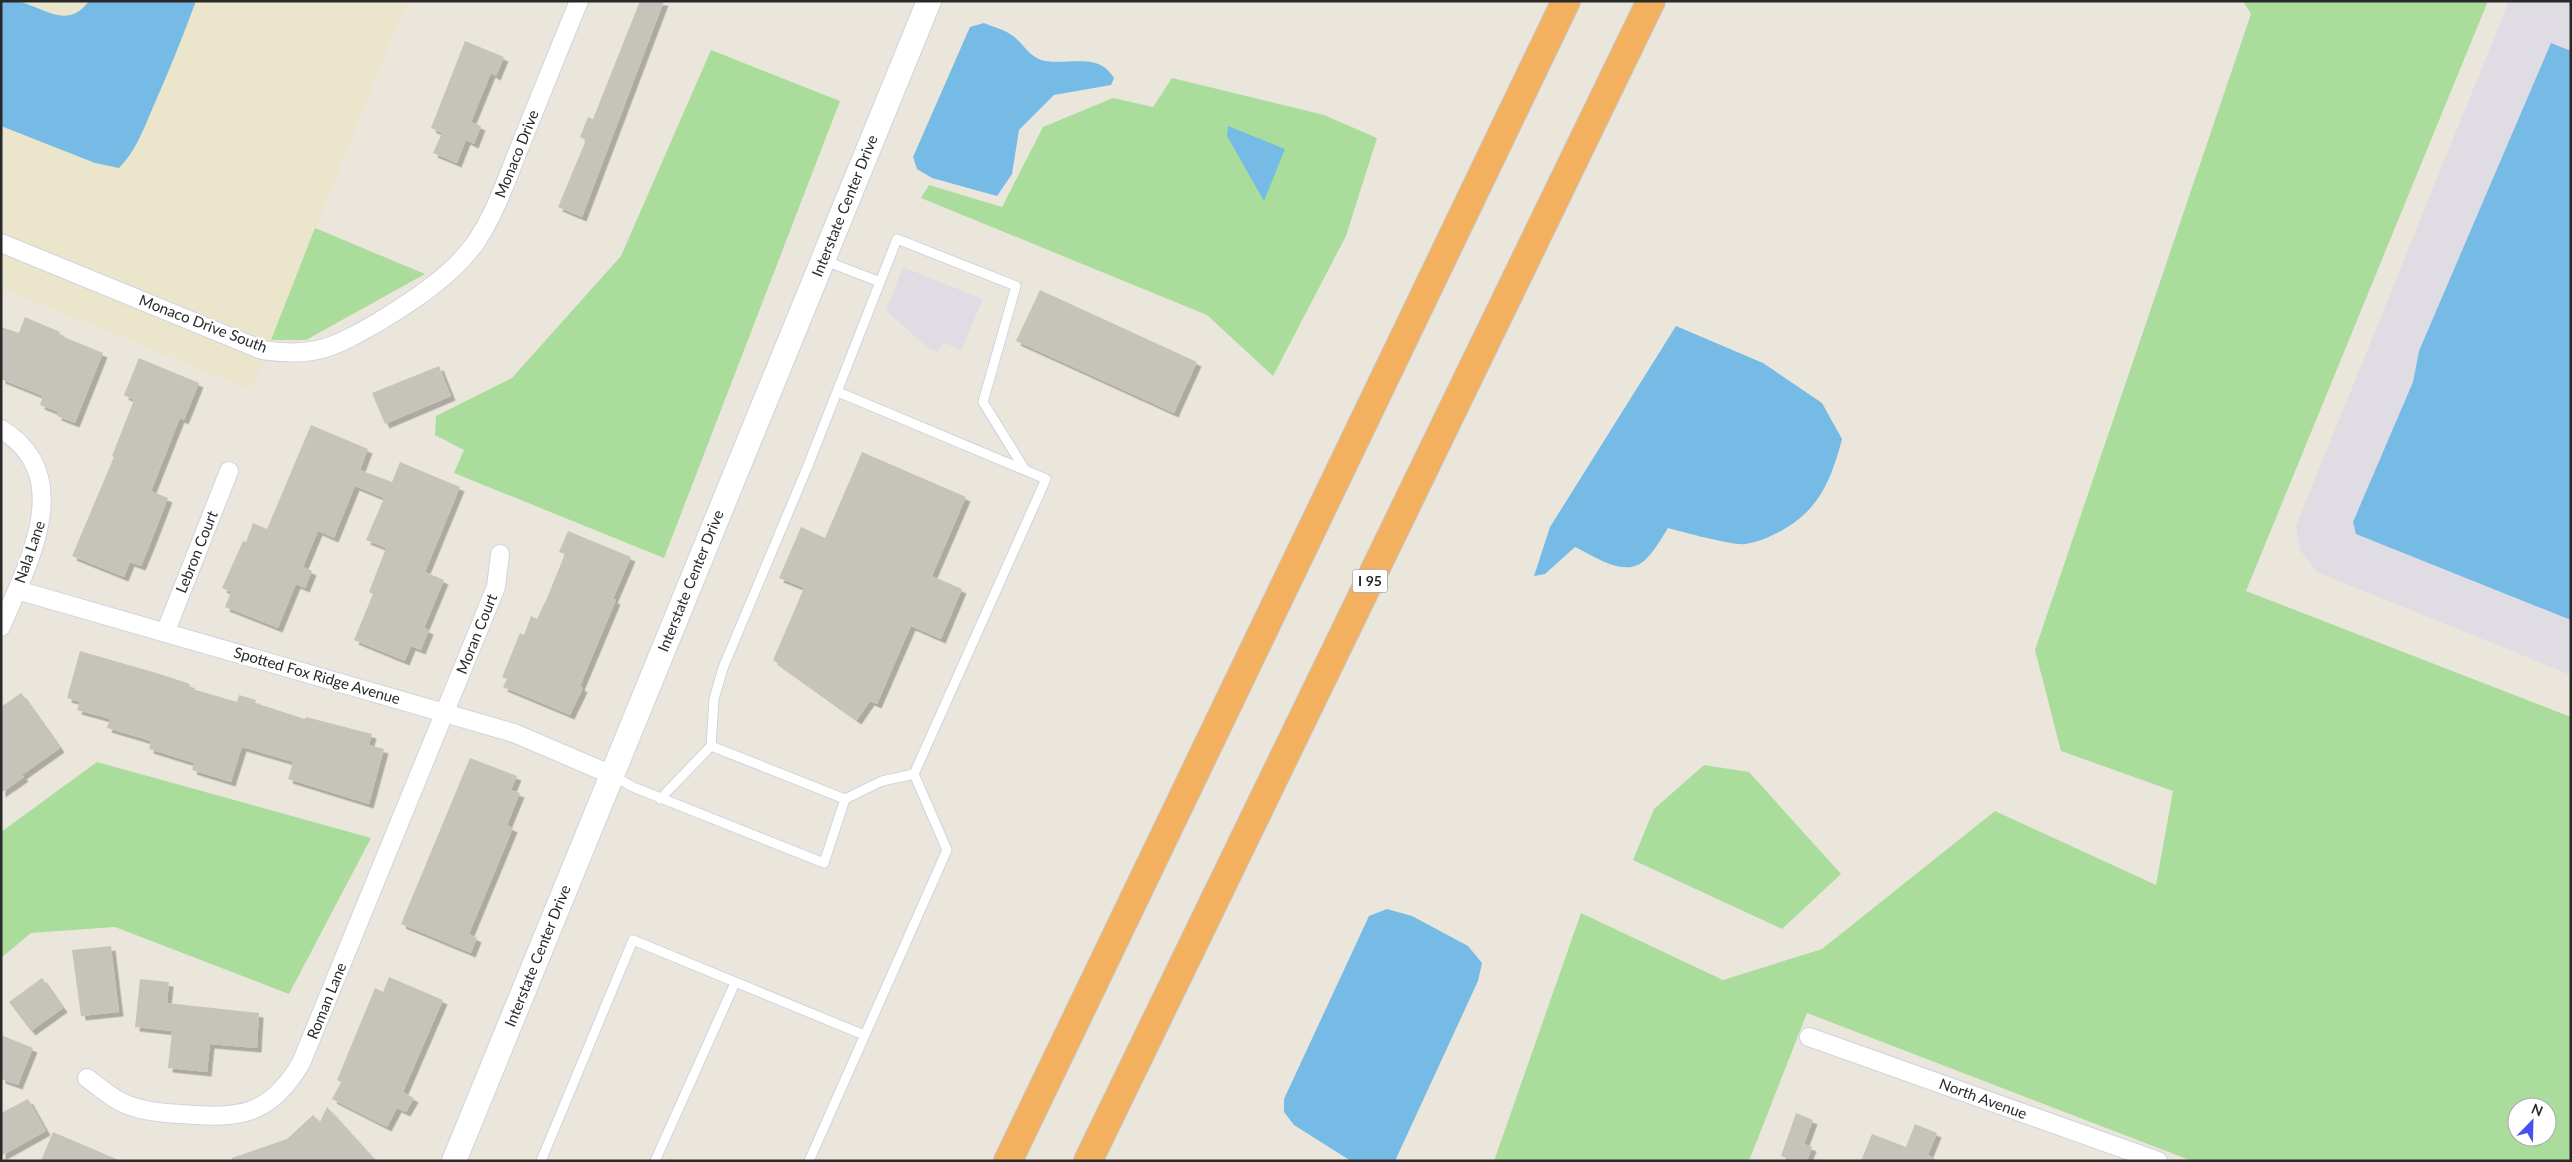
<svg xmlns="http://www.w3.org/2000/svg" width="2572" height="1162" viewBox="0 0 2572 1162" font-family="Lato,sans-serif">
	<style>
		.industrial { fill: #dfdce3 }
		.education { fill: #ebe5cc }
		.green { fill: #aadd9c; fill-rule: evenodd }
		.water { fill: #76bae6 }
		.building { fill: #c6c4ba; filter: url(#shadow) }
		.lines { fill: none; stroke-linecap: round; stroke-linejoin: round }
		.lane-casing { stroke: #d1d2e1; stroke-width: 11 }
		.street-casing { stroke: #d1d2e1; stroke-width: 20 }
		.secondary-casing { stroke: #d1d2e1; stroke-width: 26 }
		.highway-casing { stroke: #c7c7c7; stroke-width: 30 }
		.lane { stroke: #fff; stroke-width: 9 }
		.street { stroke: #fff; stroke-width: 18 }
		.secondary { stroke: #fff; stroke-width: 24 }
		.highway { stroke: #f3b15f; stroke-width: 28 }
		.labels { text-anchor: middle; stroke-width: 4.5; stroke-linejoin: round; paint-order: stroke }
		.shield { fill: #fff; stroke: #696969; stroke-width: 1 }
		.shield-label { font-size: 14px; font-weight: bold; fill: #292929 }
		.street-label { font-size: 15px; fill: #292929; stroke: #fff }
	</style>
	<defs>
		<filter id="shadow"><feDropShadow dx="4.5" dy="4.5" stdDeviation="0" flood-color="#0004"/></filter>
	</defs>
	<rect width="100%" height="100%" fill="#eae6dc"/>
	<!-- industrial -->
	<path class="industrial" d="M2509,1H2571V675L2317,572L2300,550L2296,526Z
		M903,267L983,299L961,350L943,342L938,352L927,347L886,310Z"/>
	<!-- education -->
	<path class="education" d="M1,1H407L251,390L1,288Z"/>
	<!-- green -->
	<path class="green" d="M2243,1H2488L2246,591L2571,717V1161H2192L1807,1013L1749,1161H1494L1581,913L1723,980L1822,949L1995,811L2156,885L2173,791L2061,751L2035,650L2251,14ZM2517,1107H2547V1137H2517Z
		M711,50L840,101L664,558L454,473L464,450L435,435L436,416L512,378L621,256Z
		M1172,78L1324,115L1377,138L1346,236L1273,376L1207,315L921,198L929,185L1002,207L1043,127L1113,98L1153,107Z
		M315,228L425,274L306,340H271Z
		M97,762L371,838L289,994L115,927L31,933L1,958V832Z
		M1704,765L1749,772L1841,874L1782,929L1633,860L1654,809Z"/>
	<!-- water -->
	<path class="water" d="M1,1C6,1 12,0 17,1C44,7 67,31 89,1H196C183,36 169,71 154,105C144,128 136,151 119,168L95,163L1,126Z
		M984,23C993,27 1006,30 1013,36C1025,45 1029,58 1046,61C1070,65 1099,52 1114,78L1111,85L1054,95L1019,130L1012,174L997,196L932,178L917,169L913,157L970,27Z
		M2551,43L2571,51V620L2356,534L2353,522L2413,382L2419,351Z
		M1228,126L1285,149L1264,201L1227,136Z
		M1676,326L1763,363L1822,403L1842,439C1831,480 1820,509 1781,531C1770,537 1758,542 1746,544C1734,546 1683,532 1668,528C1661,539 1654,552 1644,561C1624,578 1594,556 1575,547L1545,574L1534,576L1550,527Z
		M1387,909L1412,916L1468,946L1482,963L1478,981L1395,1161H1351L1294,1125L1284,1112V1099L1369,916Z"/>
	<!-- building -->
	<path class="building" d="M640,1H664L582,217L558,207L586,140L580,137L588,117L593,119Z
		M465,41L504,57L496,76L491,73L471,122L481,126L474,144L466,140L457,163L433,153L442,133L431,128Z
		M1040,290L1197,362L1174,413L1016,341Z
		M25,317L60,332L59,335L103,353L75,423L57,416L58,412L40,405L43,396L1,379V327L19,333Z
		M139,358L199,383L184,420L180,418L151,491L168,498L149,547L141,566L130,562L124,577L72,556L114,457L112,456L134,400L124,395Z
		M439,366L451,396L385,424L372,393Z
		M311,425L368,449L360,470L392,482L400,462L460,487L425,572L444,580L424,628L429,630L421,650L411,646L405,661L354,640L373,594L369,592L386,548L366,540L384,498L355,486L334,538L318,531L303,567L312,571L305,588L296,584L278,628L225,607L231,592L222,588L243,541L246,542L253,523L267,529Z
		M862,452L966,497L932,576L962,589L941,639L911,626L877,704L870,701L857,720L773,660L804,588L779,578L801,527L825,538Z
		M568,531L631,557L613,599L616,600L580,686L583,688L570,715L503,687L507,679L502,677L520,633L524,635L531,616L537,619L547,598L565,554L559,552Z
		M80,651L163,675L190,684L189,688L237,702L239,695L256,700L255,703L305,719L306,717L372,734L369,745L384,749L369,804L288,779L293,762L242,747L231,782L192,770L194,763L149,749L151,741L107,728L110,719L77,710L80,702L67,698Z
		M21,693L60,748L22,775L24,777L1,793V707Z
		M470,758L517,776L511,790L520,793L507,825L513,828L469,934L477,938L471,953L401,924Z
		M111,946L119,1012L81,1016L72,950Z
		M389,977L443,1000L403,1092L414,1098L406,1112L397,1108L387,1127L332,1099L341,1082L337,1080L375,988L383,992Z
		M42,978L63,1008L31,1031L9,1002Z
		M140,979L169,982L167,1003L259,1013L257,1048L210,1044L207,1072L168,1068L172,1031L135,1027Z
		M1,1035L33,1048L18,1085L1,1079Z
		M28,1099L46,1131L1,1156V1113Z
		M327,1107L376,1161H232V1158L287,1139L313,1115L320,1122Z
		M1796,1113L1813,1120L1804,1144L1812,1147L1807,1161H1794L1781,1156Z
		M1915,1124L1937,1133L1928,1155L1938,1161H1861L1872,1134L1906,1147Z
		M53,1132L121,1161H41Z"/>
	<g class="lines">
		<!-- lane casing -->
		<g class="lane-casing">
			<path id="lane" d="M823,260L880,282
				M711,746L714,699L723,668L807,468L897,239L1016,286L983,402L1025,470
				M612,775L633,787L824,863L845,799L711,746L660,799
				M845,799L882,781L914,774
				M541,1161L633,940L864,1035
				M655,1161L735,983
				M809,1161L947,850L914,774L1046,479L838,392"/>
		</g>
		<!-- street casing -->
		<g class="street-casing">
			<path id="street" d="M1,243L262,350C315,358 335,347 380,321C414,300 453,275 476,242C496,212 507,178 520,146C540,97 559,49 579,1
				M1,429C78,476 27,565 1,627
				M17,590L514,733L612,775
				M165,633L229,471
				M1809,1037L2158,1161
				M87,1078C98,1086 108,1095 119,1101C138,1111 160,1113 182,1114C239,1119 270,1116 301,1063L487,609L496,587L500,554"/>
		</g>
		<!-- secondary casing -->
		<g class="secondary-casing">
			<path id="secondary" d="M454,1161L929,1"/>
		</g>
		<!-- highway casing -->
		<g class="highway-casing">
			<path id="highway" d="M1008,1161L1566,1
				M1088,1161L1651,1"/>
		</g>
		<!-- lane -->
		<use href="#lane" class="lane"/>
		<!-- street -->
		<use href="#street" class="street"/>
		<!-- secondary -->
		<use href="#secondary" class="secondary"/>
		<!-- highway -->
		<use href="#highway" class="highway"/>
	</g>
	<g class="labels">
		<!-- shield labels -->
		<rect class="shield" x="1352.5" y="569.5" width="35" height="23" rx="4"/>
		<g class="shield-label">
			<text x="1370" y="586">I 95</text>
		</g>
		<!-- street labels -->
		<g class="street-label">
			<text transform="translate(517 154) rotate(-68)" y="5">Monaco Drive</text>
			<text transform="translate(845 206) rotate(-68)" y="5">Interstate Center Drive</text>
			<text transform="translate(203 324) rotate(21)" y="5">Monaco Drive South</text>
			<text transform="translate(30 552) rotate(-71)" y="5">Nala Lane</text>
			<text transform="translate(197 552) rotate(-68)" y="5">Lebron Court</text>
			<text transform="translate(691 581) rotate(-68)" y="5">Interstate Center Drive</text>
			<text transform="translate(477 634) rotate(-68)" y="5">Moran Court</text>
			<text transform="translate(317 676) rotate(16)" y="5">Spotted Fox Ridge Avenue</text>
			<text transform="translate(538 956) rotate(-68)" y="5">Interstate Center Drive</text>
			<text transform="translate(327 1001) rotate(-68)" y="5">Roman Lane</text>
			<text transform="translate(1983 1099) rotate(20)" y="5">North Avenue</text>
		</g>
	</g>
	<!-- border -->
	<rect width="2572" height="1162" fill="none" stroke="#292929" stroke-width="5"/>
	<!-- north arrow -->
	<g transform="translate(2532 1122) rotate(23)"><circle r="24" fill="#ffffff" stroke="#a9a9a9"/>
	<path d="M0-4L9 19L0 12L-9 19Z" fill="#4651ed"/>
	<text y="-8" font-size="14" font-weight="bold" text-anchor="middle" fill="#292929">N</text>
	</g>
</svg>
